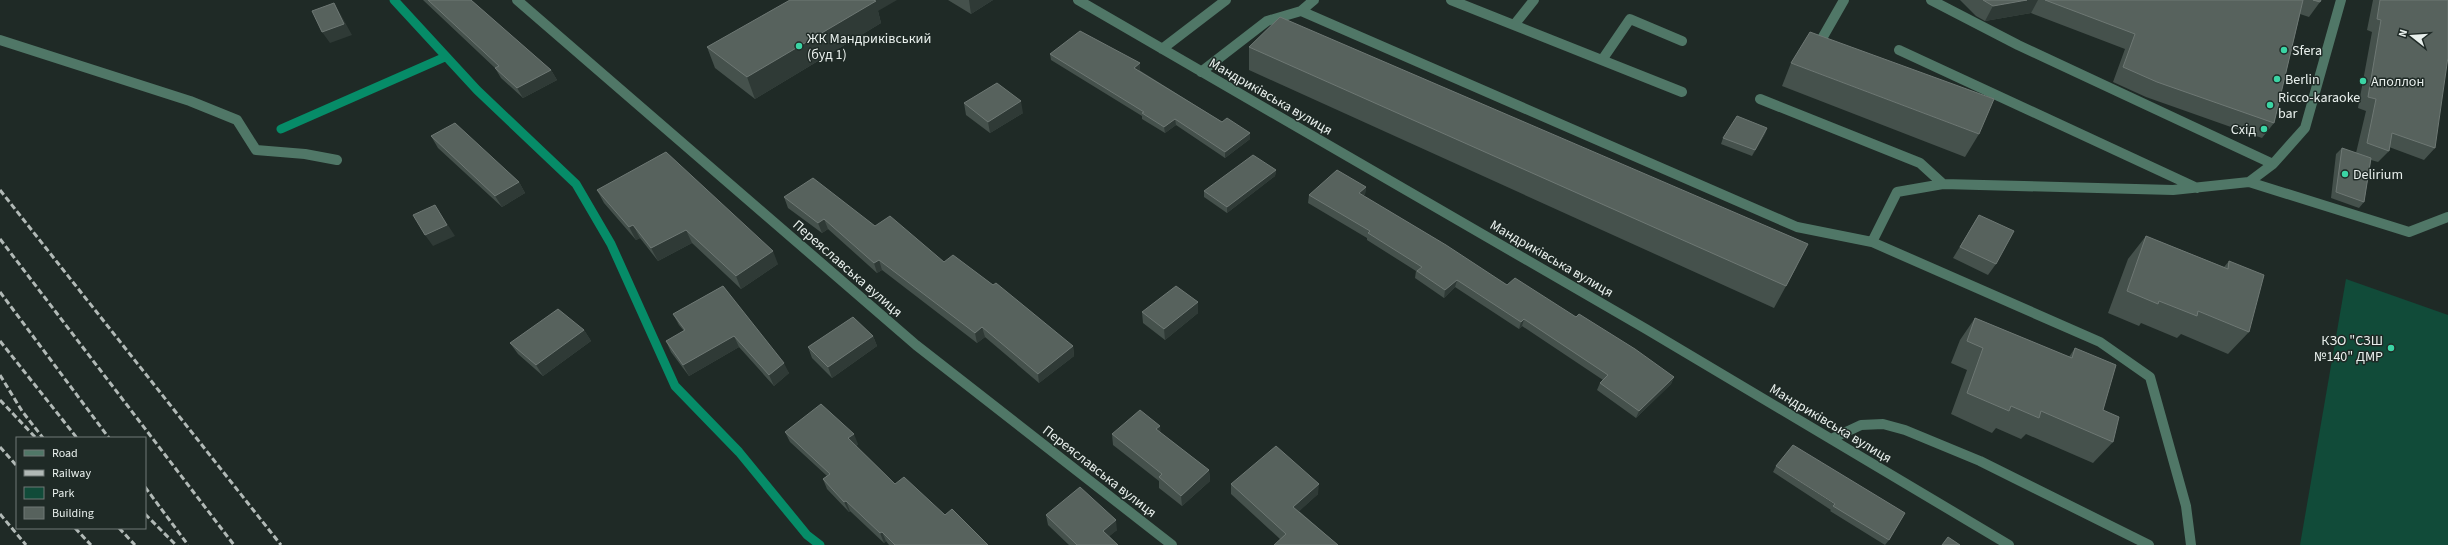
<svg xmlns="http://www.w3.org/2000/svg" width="2448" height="545" viewBox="0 0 2448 545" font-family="'Source Sans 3',sans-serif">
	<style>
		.green { fill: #114b39 }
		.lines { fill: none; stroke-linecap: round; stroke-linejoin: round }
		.stream { stroke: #068c68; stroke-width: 9 }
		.minor { stroke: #507767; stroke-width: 10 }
		.rail { stroke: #b1b9b6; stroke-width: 3; stroke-dasharray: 6 3; stroke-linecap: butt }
		.wall { fill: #45514c }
		.shaded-wall { fill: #2f3a36 }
		.building { fill: #57625d; stroke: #6e7874 }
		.poi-dot { fill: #3bd4a4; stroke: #1f2a26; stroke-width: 1.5 }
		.labels { text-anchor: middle; stroke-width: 3; stroke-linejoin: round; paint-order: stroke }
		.poi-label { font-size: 14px; fill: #e9f0ed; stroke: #1f2a26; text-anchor: start }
		.street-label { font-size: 14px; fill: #e9f0ed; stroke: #1f2a26 }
	</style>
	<rect width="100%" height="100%" fill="#1f2a26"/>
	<!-- green -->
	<path class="green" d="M2346,279L2448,315V545H2300Z"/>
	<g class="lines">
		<!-- stream -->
		<path class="stream" d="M394,0L477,90L576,184L611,244L675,386L739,452L807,535L820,545
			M281,129L445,57"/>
		<!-- minor -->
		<path class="minor" d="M517,0L916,345L1172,545
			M1078,0L1646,329L2009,545
			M1451,0L1682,92
			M1931,0L2018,45L2273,164
			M1301,11L1314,0
			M1514,25L1534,0
			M0,40L190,101L237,120L256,150L305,154L337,160
			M1820,42L1844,0
			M1162,49L1226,0
			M1899,50L2197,188
			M1602,60L1630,19L1682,41
			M1201,72L1267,21L1301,11L1797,227L1872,242
			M1760,99L1920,163L1943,184
			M2249,182L2409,232L2448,217
			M1831,439L1861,425L1883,424L1905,430L1980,461L2149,545
			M2191,545L2186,506L2150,377L2100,342L1872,242L1897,192L1943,184L2173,190L2249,182L2273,164L2305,128L2341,0"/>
		<!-- rail -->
		<path class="rail" d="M0,190L281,545
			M0,239L234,545
			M0,292L109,438
			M0,341L77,438
			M0,375L22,411L43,438
			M0,400L36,438
			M0,447L17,466
			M145,487L188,545
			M0,514L26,545
			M145,514L176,545
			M75,528L91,545
			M119,528L135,545"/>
	</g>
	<!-- wall -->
	<path class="wall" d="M423,0H471L551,70L557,80L523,98L501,78L495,68Z
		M948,0H993L971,14Z
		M1960,0H2321L2320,2L2309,17L2300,14L2274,123L2262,138L2146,97L2113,82L2125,49L2031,13L1985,21L1976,16Z
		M2373,0H2448L2435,148L2424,160L2389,147V151L2378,162L2371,160L2364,202L2359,208L2331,198L2336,154L2342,148L2356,153L2366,111L2358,108L2372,32L2367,30Z
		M878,11L881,23L755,99L715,68L707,47Z
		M1249,47L1797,266L1774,308L1249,70Z
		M1050,54L1140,63V69L1139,70L1222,122L1250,133V139L1225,158L1176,125L1165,133L1142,119V116L1051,60Z
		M1791,63L1979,134L1965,157L1782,86Z
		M964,103L1023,113L990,133L966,115Z
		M1767,128L1765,134L1752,156L1721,144L1723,138Z
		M431,136L519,182L525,193L502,207L438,148Z
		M1276,170L1275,176L1227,213L1204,197V191Z
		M1366,187L1365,194L1363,196L1507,285L1576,317L1674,377L1671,384L1636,418L1597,390L1600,383L1603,380L1522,326L1519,329L1455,287L1444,298L1415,278L1416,271L1367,240V238L1308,203L1309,195Z
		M597,190L778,264L741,289L692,243L658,261L640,238L636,240L604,203Z
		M784,197L875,226L944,262L1073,346L1074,356L1039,383L985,337L977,343L882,270L877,273L828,229L822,233L788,208Z
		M1979,215L1996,264L1988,275L1953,258Z
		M2146,236L2224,267L2229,261L2249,332L2228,354L2181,334L2177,338L2141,323L2139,326L2108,313L2128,259Z
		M723,286L789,373L774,386L739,347L689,376L671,352L666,341L684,331L679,325L673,314Z
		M1198,302V313L1165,340L1143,323L1142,312Z
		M1975,318L2069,357L2075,348L2103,410L2113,442L2093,463L2026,434L2021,439L1996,428L1992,433L1951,414L1967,370L1951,363L1960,340Z
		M584,330L591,341L543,376L518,354L510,343Z
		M873,336L877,346L832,378L812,358L808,347Z
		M785,432L858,444L856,446L895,484L945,515L988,545H889L886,541L884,543L850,511L849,512L827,489L823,479L827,476L790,442Z
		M1161,433L1209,470L1210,481L1182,506L1159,488V481L1113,445L1112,434Z
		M1776,466L1889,540L1885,545L1830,511L1831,510L1773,472Z
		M1231,484L1318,494L1299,511L1338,545L1280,539L1231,494Z
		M1046,515L1117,530L1109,536L1118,545H1069L1048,525Z"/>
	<!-- shaded-wall -->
	<path class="shaded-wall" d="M865,0H897L878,11L881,23L755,99L747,77Z
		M969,0H993L971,14Z
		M2027,0H2038L2031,13L1985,21L1993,6Z
		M334,3L341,15L352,35L330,43L322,32Z
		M1140,63V69L1134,74V68Z
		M551,70L557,80L523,98L517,88Z
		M1021,101L1023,113L990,133L988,122Z
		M1175,119L1176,125L1165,133L1164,127Z
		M1767,128L1765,134L1752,156L1755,150Z
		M1250,133V139L1225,158V152Z
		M1276,170L1275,176L1227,213V207Z
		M519,182L525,193L502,207L495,196Z
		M1366,187L1365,194L1358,201L1359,193Z
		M435,205L455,236L433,246L425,235Z
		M824,219L828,229L822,233L818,223Z
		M633,225L640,238L636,240L629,227Z
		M686,230L692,243L658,261L651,248Z
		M1808,244L1797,266L1774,308L1786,286Z
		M773,251L778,264L741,289L736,276Z
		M879,260L882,270L877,273L874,263Z
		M1457,280L1455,287L1444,298L1445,290Z
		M1198,302V313L1165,340L1164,329Z
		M1524,319L1522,326L1519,329L1521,322Z
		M982,327L985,337L977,343L975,333Z
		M584,330L591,341L543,376L536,365Z
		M734,336L739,347L689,376L683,365Z
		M873,336L877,346L832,378L828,367Z
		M1073,346L1074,356L1039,383L1038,374Z
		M784,363L789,373L774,386L769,375Z
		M1674,377L1671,384L1636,418L1639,411Z
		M1160,426L1161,436L1156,429Z
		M854,434L858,444L852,448L848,438Z
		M1209,470L1210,481L1182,506L1181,496Z
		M1319,484L1318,494L1293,517V507Z
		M846,501L850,511L849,512L844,502Z
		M1116,520L1117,530L1105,540L1103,531Z
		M882,532L886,541L884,543L880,533Z"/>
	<!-- building -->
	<path class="building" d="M428,0H471L551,70L517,88L495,68L499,66Z
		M790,0H873L876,1L747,77L707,47Z
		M1983,0H2027L1993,6Z
		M2045,0H2303L2274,123L2157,82L2123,67L2135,34Z
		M2313,0H2321L2320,2Z
		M2380,0H2448V57L2435,148L2392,133L2389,151L2367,143L2376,99L2368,97L2381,20L2377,19Z
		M334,3L344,24L322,32L312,11Z
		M1280,17L1808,244L1786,286L1249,47Z
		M1080,31L1140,63L1134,68L1222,122L1227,118L1250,133L1225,152L1175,119L1164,127L1142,113L1144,112L1050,54Z
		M1810,32L1994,99L1979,134L1791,63Z
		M997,83L1021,101L988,122L964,103Z
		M1737,116L1767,128L1755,150L1723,138Z
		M455,123L519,182L495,196L431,136Z
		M2342,148L2371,158L2364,202L2336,192Z
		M666,152L773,251L736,276L686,230L651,248L633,225L629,227L597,190Z
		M1253,155L1276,170L1227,207L1204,191Z
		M1337,170L1366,187L1359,193L1446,245L1507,285L1515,278L1576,317L1579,314L1635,349L1674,377L1639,411L1600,383L1608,375L1524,319L1521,322L1457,280L1445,290L1417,271L1422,267L1368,233L1370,231L1309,195Z
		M813,178L875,226L890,216L944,262L953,255L993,285L996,283L1073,346L1038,374L982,327L975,333L879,260L874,263L824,219L818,223L784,197Z
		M435,205L447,225L425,235L413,215Z
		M1979,215L2014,231L1996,264L1960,247Z
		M2146,236L2228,269L2229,261L2264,275L2249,332L2198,311L2197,316L2159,301L2158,304L2127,291Z
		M723,286L784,363L769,375L734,336L683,365L666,341L685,330L673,314Z
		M1176,286L1198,302L1164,329L1142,312Z
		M558,309L584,330L536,365L510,343Z
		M853,317L873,336L828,367L808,347Z
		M1975,318L2072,358L2075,348L2116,365L2103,410L2119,417L2113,442L2041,411L2039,418L2011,406L2009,411L1967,393L1983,348L1967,341Z
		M821,404L854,434L848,438L895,484L904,477L945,515L952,509L988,545H895L882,532L880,533L846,501L844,502L823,479L830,474L785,432Z
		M1140,410L1160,426L1156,429L1209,470L1181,496L1159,477L1162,474L1112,434Z
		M1793,445L1905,513L1889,540L1833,506L1835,504L1776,466Z
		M1276,446L1319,484L1293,507L1338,545H1274L1286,534L1231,484Z
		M1080,487L1116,520L1103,531L1118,545H1077L1046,515Z
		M1948,537L1960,545H1942Z"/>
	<!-- markers -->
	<g class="poi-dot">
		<circle cx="799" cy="46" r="4"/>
		<circle cx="2284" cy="50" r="4"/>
		<circle cx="2277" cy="79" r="4"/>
		<circle cx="2363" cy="81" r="4"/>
		<circle cx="2270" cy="105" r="4"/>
		<circle cx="2264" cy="129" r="4"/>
		<circle cx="2345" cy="174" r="4"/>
		<circle cx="2391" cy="348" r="4"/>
	</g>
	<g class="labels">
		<!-- poi labels -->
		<g class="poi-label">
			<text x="807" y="43">ЖК Мандриківський<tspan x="807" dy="16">(буд 1)</tspan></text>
			<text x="2292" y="55">Sfera</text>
			<text x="2285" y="84">Berlin</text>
			<text x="2371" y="86">Аполлон</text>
			<text x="2278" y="102">Ricco-karaoke<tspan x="2278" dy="16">bar</tspan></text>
			<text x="2256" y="134" text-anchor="end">Схід</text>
			<text x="2353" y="179">Delirium</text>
			<text x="2383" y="345" text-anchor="end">КЗО "СЗШ<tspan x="2383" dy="16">№140" ДМР</tspan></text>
		</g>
		<!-- street labels -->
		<g class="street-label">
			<text transform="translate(1271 96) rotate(30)" y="5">Мандриківська вулиця</text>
			<text transform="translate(1552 258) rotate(30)" y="5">Мандриківська вулиця</text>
			<text transform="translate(848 268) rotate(41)" y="5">Переяславська вулиця</text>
			<text transform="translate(1831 423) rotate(31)" y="5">Мандриківська вулиця</text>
			<text transform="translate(1100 471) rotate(38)" y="5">Переяславська вулиця</text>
		</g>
	</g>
	<!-- legend -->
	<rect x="16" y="437" width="130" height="92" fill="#1f2a26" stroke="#707976"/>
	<rect x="24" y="450" width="20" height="6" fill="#507767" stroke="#707976"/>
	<text x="52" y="457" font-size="12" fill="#e9f0ed">Road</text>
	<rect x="24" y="470" width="20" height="6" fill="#b1b9b6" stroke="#707976"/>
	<text x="52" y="477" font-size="12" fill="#e9f0ed">Railway</text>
	<rect x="24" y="487" width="20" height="12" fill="#114b39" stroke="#707976"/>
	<text x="52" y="497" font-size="12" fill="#e9f0ed">Park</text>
	<rect x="24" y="507" width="20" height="12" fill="#57625d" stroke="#707976"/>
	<text x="52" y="517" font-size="12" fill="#e9f0ed">Building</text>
	<!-- north arrow -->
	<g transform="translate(2412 36) rotate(287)" stroke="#1f2a26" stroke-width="3" paint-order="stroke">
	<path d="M0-3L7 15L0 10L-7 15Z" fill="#e9f0ed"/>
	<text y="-6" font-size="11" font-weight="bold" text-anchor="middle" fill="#e9f0ed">N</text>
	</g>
</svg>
